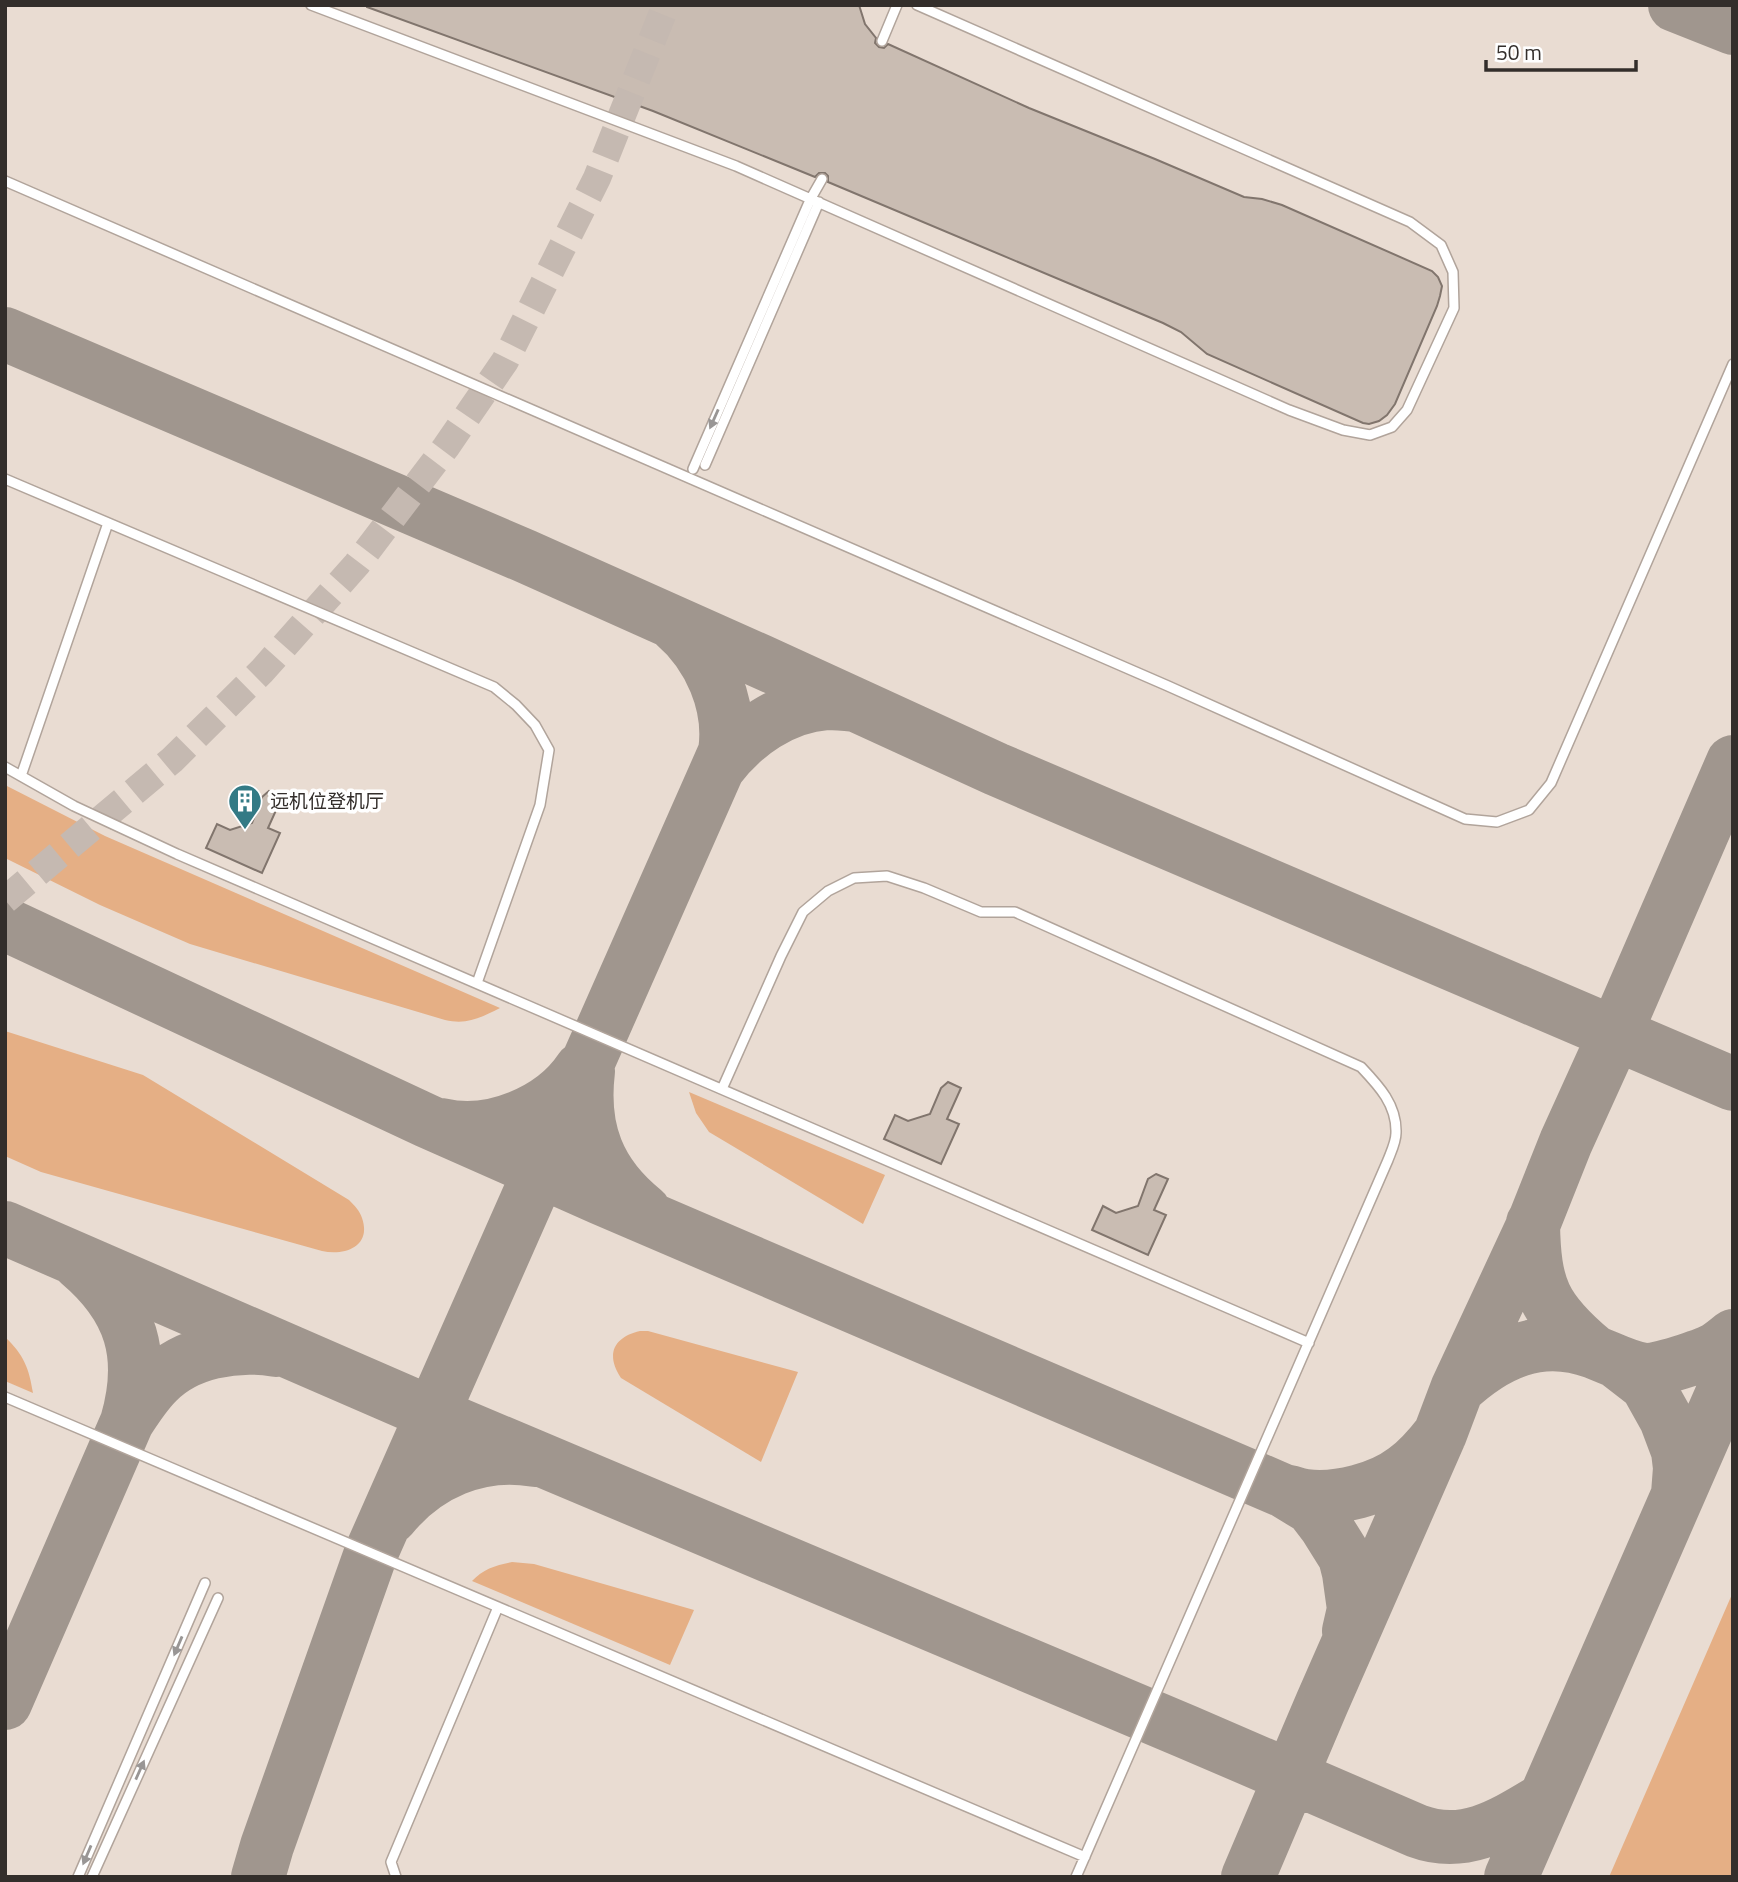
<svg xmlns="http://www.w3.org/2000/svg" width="1738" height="1882" viewBox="0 0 1738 1882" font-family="'Titillium Web','Noto Sans SC',sans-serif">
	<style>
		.grass { fill: #e5af85 }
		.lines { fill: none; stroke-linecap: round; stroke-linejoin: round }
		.taxiway { stroke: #a0968e; stroke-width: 54 }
		.building { fill: #c9bcb2; stroke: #81756d; stroke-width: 2 }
		.primary-tunnel { stroke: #c5b9b1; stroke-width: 28; stroke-dasharray: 28 14; stroke-linecap: butt }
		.service-casing { stroke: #b1a49b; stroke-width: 12 }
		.service { stroke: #fff; stroke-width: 9 }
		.oneway { fill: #999695 }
		.labels { text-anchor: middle; stroke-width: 7; stroke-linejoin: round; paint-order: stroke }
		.poi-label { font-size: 19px; fill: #332e2b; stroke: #fff; text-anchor: start }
	</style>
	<rect width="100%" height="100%" fill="#e9dcd2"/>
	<!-- grass -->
	<path class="grass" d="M5,785L105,836L500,1008C480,1018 467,1025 445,1020L190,944L100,905L5,858Z
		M5,1031L143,1075L349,1200C354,1205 360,1211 362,1218C372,1247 344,1256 322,1251L41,1172L5,1156Z
		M689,1092L885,1175L863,1224L709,1132L696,1113Z
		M640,1331H648L798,1372L761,1462L621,1378C605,1354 614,1337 640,1331Z
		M5,1337C24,1355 29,1368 33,1393L5,1381Z
		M512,1562L534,1564L694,1610L670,1665L472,1581C483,1569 496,1565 512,1562Z
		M1733,1592V1877H1609Z"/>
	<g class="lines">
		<!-- taxiway -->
		<path class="taxiway" d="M1675,5L1733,28
			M5,334L525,556L760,661L996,769L1733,1084
			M718,768C744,734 783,706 827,703C836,703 846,704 855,705
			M5,924L427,1121L601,1198L1284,1491C1291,1492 1298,1495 1305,1496C1338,1500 1380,1489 1405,1470C1419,1460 1430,1447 1440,1434
			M588,1071C581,1130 598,1174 644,1211
			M441,1125C491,1137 553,1111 581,1069
			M1533,1223C1534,1287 1543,1309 1593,1351
			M5,1228L433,1414L1187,1732L1417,1831C1465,1849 1503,1824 1543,1800
			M1616,1361L1647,1385L1666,1419L1678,1451L1680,1468L1678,1494
			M1457,1389C1496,1353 1540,1332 1594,1352C1610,1358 1626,1367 1644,1370C1655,1372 1705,1355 1716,1349C1722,1345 1727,1341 1733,1336
			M127,1422C136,1408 145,1394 157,1382C186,1352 236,1343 276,1350
			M1284,1491L1312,1508L1325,1525L1345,1557L1349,1573L1354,1609L1349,1631
			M391,1517C426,1474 479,1450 535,1460
			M5,1703L127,1422C146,1356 132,1308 79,1263
			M258,1877L267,1846L371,1553L725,752C732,705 710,655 674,624
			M1248,1877L1322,1703L1440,1434L1457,1389L1531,1230L1566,1142L1615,1034L1733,762
			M1511,1877L1733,1369"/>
	</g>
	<!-- building -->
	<path class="building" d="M367,5H859L865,24L876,38L875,43L879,47L884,48L888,44L1029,108L1155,159L1244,197L1262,199L1282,205L1432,271L1438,277L1442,286L1440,296L1437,306L1395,404L1387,415L1379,421L1369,424L1363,423L1207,354L1181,332L1163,323L828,182V176L825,173H819L815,177L653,111L367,7Z
		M269,791L282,797L268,828L280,833L262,873L206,848L217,824L230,830L252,823L262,797Z
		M948,1082L961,1088L947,1119L959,1124L941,1164L884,1139L895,1115L908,1121L930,1114L941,1088Z
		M1156,1174L1168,1179L1154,1210L1166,1215L1148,1255L1092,1230L1103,1206L1116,1213L1138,1206L1148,1179Z"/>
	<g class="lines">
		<!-- primary-tunnel -->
		<path class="primary-tunnel" d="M5,900L172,760L262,671L357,564L446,447L505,361L597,178L666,5"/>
		<!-- service casing -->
		<g class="service-casing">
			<path id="service" d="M311,5L736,166L1289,410L1343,430L1370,435L1392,427L1407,410L1454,308L1453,272L1441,245L1410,222L917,5
				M882,41L897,5
				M5,181L1168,686L1465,819L1497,822L1529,810L1551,783L1733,364
				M705,465L819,202
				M693,469L810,200L822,179
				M5,479L494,687L516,705L535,725L549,750L540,805L477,983
				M5,767L74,806L177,854L1309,1343
				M21,776L108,523
				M722,1089L781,956L803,912L828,891L854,878L887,876L924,888L981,912H1015L1361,1067C1379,1086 1397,1105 1396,1133C1396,1142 1391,1152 1388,1160L1076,1877
				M5,1397L1085,1857
				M78,1877L205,1583
				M92,1877L218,1598
				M396,1877L391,1862L498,1607"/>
		</g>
		<!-- service -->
		<use href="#service" class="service"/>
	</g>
	<!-- one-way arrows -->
	<defs><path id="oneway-solid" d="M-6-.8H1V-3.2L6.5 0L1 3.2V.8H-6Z" transform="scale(1.75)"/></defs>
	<g class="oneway">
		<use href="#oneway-solid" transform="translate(714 419) rotate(114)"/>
		<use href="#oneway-solid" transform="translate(178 1646) rotate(113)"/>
		<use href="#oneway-solid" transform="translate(140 1770) rotate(-66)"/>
		<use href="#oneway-solid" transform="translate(87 1855) rotate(113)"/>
	</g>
	<!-- icons -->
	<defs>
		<g id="building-pin" transform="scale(1.75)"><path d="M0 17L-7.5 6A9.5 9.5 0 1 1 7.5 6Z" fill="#337a85" stroke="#fff"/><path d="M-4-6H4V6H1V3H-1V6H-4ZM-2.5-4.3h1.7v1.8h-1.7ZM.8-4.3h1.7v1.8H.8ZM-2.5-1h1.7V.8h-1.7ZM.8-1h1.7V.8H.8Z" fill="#fff"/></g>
	</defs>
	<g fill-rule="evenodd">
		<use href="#building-pin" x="245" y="801"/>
	</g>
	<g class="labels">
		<!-- poi labels -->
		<g class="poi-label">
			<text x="270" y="808">远机位登机厅</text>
		</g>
	</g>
	<!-- border -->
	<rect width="1738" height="1882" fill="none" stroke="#332e2b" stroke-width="14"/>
	<!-- scale -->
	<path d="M1486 60v10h150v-10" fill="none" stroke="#332e2b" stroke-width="3.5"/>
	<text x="1496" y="60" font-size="21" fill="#332e2b" stroke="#ffffff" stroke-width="5" paint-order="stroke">50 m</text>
</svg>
